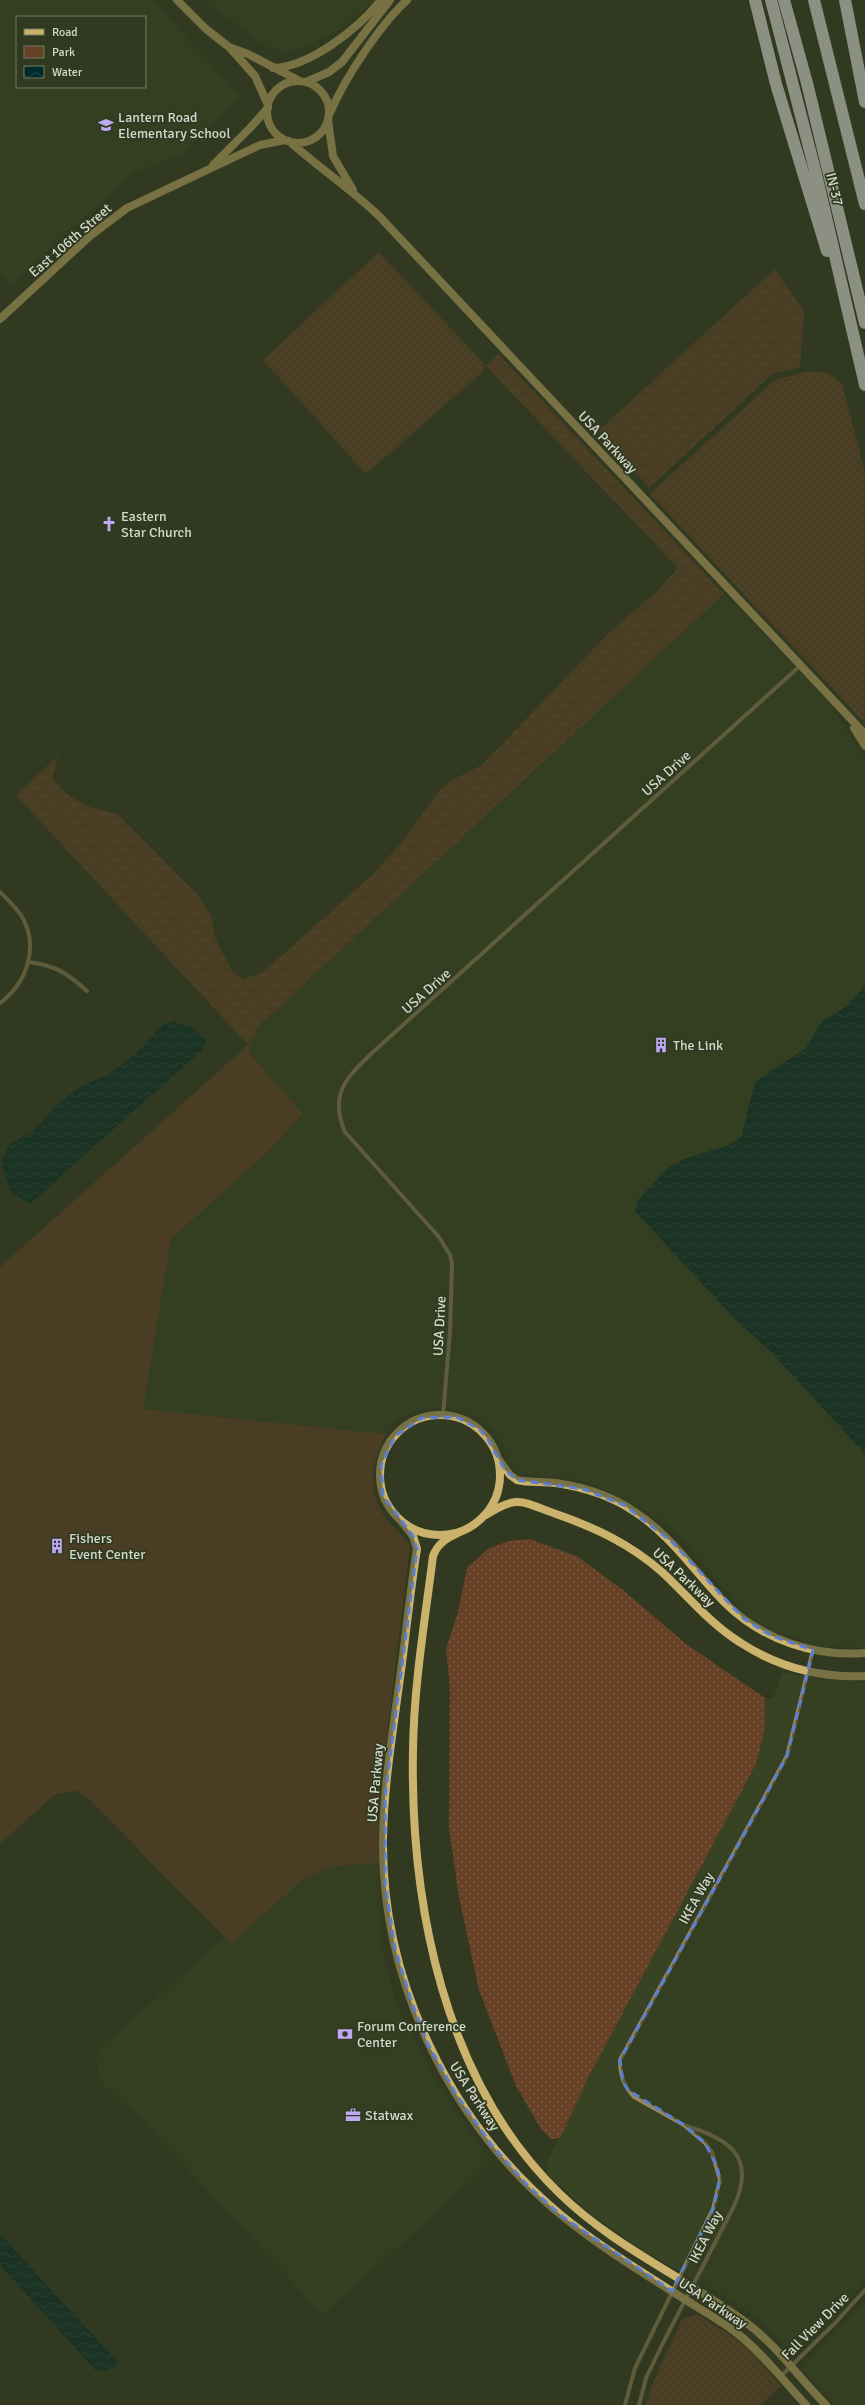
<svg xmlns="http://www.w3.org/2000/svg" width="865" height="2405" viewBox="0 0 865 2405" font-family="Signika,sans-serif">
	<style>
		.built { fill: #384323; fill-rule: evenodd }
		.grass { fill: url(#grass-dots) }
		.forest { fill: url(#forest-crowns) }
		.park { fill: #674126 }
		.water { fill: url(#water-waves) }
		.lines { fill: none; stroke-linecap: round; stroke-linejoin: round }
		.street { stroke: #96865b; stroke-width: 4 }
		.secondary { stroke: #ccb36d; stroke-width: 8 }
		.highway { stroke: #f8f8f8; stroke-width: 12 }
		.marked { fill: none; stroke: #5d7fd3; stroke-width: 3; stroke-dasharray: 8 5; stroke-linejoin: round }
		.labels { text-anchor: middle; stroke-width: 3.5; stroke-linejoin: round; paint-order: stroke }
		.poi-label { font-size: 14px; fill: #d3d9ca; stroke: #313a21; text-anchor: start }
		.street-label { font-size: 14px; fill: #d3d9ca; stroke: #313a21 }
	</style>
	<defs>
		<pattern id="grass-dots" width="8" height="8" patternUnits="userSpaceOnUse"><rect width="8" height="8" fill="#674126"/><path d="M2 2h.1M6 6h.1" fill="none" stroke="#7c5c44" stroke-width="1.8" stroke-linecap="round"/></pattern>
		<pattern id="forest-crowns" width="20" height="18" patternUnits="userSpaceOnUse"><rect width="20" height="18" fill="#674126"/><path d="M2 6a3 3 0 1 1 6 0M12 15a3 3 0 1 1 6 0" fill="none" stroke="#7c5c44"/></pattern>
		<pattern id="water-waves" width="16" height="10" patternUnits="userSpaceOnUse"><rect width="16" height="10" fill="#002b2b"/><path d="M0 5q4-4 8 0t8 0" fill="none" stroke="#244948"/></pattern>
	</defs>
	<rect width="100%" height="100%" fill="#313a21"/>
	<!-- built -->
	<path class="built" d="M0,0H152L240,95L183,154L134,172L11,285L0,274ZM17,17H145V87H17Z
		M203,0H376L344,26L312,45L287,52L265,46Z
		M724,594L736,604L828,702L865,758V1648L822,1646L779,1633L760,1623L739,1607L677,1533L658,1518L595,1485L578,1480L519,1474L509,1464L502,1444L492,1430L477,1417L466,1413L442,1407L413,1411L397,1421L386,1434L143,1409L171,1239L269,1151L303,1115L253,1057L248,1045L256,1034L254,1030Z
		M782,1673L865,1683V2282L809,2340L788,2350L764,2323L724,2296L647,2253L593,2216L546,2173L549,2158L589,2076L756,1764L765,1728V1698L773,1699Z
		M379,1863V1932L396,2003L436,2080L491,2162L401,2245L325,2312L321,2313L135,2112L102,2084L96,2061L100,2048L224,1938L231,1943L302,1880L326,1869L348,1865Z
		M865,2301V2405H835L801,2369Z"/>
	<!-- grass -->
	<path class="grass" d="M379,252L486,366L479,375L366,474L263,360Z
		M806,371C822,372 834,372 843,387L865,473V723L650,494L774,381Z
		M530,1539L578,1557L623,1590L686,1644L765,1698V1728L756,1764L589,2076L560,2138L551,2139L541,2129L516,2086L479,1990L459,1897L449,1828L450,1689L446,1649L458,1612L467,1568L489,1548L509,1541Z
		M697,2314L738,2340L753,2354L781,2386L760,2405H646L652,2385L682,2319Z"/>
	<!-- forest -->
	<path class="forest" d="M775,269L804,311L800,368L773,373L649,488L598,431Z
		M498,354L724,594L255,1030L256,1034L248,1045L16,795L58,756L52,778L68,795L90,807L117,814L196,893L212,917L214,936L233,972L244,979L263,972L374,873L402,842L438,792L452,780L482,765L607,635L657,591L678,568L486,366Z"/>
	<!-- park -->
	<path class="park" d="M248,1045L253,1057L303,1114L269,1151L171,1239L143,1409L386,1434C372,1461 366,1490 385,1517C392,1527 402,1535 410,1545L378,1809L379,1863L348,1865L326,1869L302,1880L231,1944L89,1799L76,1790L54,1795L0,1844V1267Z"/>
	<!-- water -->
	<path class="water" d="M865,986V1454L773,1354L733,1317L635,1211L639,1199L669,1167L684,1159L727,1146L741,1137L755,1082L806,1048L822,1021L847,1006Z
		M175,1021L195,1029L207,1040L202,1050L30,1204L11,1192L1,1162L10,1143L32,1133L57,1104L78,1088L111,1073L133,1056L163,1025Z
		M0,2234L119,2363C111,2370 105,2371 95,2370L0,2265Z"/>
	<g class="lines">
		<!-- street -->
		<path class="street" d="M0,892C7,899 15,907 21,915C40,946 27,983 0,1003
			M29,962C56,966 66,972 87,991
			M443,1415L450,1332L452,1264L450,1255L439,1237L345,1132C329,1094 346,1078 372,1053L801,665
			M780,2377L836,2322L865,2290
			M625,2405L635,2368L713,2209L720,2180L712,2152L705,2143L684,2125L634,2097C624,2086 620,2076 620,2060L787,1756L813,1650
			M639,2405L646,2378L663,2343L734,2206C756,2158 731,2139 686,2126"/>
		<!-- secondary -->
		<path class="secondary" d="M177,0L206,29L229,47L248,54L298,80
			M230,48L255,76L268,105
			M273,68C310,67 359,28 381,0
			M267 112a31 31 0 1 1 62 0a31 31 0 1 1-62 0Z
			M306,82L329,72L342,62L390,0
			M330,113C345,78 379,26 407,0
			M328,120L333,156L353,190
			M289,141C318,167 351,189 379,216L865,734
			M213,165L250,128L268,108
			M0,319L90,236L127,208L260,145L285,140
			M854,728L865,746
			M380 1475a60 60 0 1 1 120 0a60 60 0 1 1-120 0Z
			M499,1460L510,1475L517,1480C529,1483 543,1481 556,1483C583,1487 612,1496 635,1512C672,1536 695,1573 726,1604C763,1640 815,1657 865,1653
			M486,1515C518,1494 522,1502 556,1514C596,1528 630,1544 662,1572C688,1596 710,1624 741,1643C778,1667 821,1678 865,1676
			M402,1522L413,1536L417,1549C410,1592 406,1635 400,1678C393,1731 384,1784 383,1838C381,1982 451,2124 561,2215C599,2246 640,2271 681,2297C700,2309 720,2320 738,2334C763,2354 784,2381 806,2405
			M462,1531C449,1537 438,1542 433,1556C425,1620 414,1684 413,1749C410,1905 444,2081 559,2193C613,2246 684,2277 744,2321C776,2344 798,2377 826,2405"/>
		<!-- highway -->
		<path class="highway" d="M755,0L776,84L827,251
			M771,0L816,174L865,385
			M784,0L807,83L865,323
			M814,0L865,204
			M845,0L865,102"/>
	</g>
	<!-- marked area -->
	<path d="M0 0H865V2405H0ZM456,1417L479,1429L487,1438L505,1470L517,1480L583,1489L624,1505L672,1542L744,1619L772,1636L813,1650L787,1756L620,2060L623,2082L628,2090L684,2125L705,2143L717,2166L720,2180L713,2209L672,2291L563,2217L528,2186L491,2144L456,2094L428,2044L412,2003L395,1948L385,1883V1797L417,1549L413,1536L383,1496L381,1465L395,1436L422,1418Z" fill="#313a21" fill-opacity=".55" fill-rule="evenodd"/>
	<path class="marked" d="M456,1417L479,1429L487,1438L505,1470L517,1480L583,1489L624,1505L672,1542L744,1619L772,1636L813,1650L787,1756L620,2060L623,2082L628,2090L684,2125L705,2143L717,2166L720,2180L713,2209L672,2291L563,2217L528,2186L491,2144L456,2094L428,2044L412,2003L395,1948L385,1883V1797L417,1549L413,1536L383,1496L381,1465L395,1436L422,1418Z"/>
	<!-- icons -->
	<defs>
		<g id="school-bare" transform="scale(1.2)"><path d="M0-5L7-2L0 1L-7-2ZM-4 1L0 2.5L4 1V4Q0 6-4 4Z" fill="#bfa9f4" stroke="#313a21" stroke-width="2.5" paint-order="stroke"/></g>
		<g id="church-bare" transform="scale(1.2)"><path d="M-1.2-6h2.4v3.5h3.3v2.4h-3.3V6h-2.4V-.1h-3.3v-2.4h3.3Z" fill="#bfa9f4" stroke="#313a21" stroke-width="2.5" paint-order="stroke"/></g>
		<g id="building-bare" transform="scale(1.2)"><path d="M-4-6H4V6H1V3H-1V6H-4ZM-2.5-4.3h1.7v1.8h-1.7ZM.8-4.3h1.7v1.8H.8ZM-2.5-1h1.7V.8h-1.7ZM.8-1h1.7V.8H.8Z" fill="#bfa9f4" stroke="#313a21" stroke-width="2.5" paint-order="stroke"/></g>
		<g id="bank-bare" transform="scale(1.2)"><path d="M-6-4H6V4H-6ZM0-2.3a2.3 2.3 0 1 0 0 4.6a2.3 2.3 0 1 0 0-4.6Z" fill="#bfa9f4" stroke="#313a21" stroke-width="2.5" paint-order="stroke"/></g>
		<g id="office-bare" transform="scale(1.2)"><path d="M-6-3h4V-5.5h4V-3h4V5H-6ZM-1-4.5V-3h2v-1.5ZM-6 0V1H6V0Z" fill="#bfa9f4" stroke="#313a21" stroke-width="2.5" paint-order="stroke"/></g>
	</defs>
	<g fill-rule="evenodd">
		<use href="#school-bare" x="106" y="125"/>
		<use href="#church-bare" x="109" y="524"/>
		<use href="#building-bare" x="661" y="1045"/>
		<use href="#building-bare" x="57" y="1546"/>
		<use href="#bank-bare" x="345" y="2034"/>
		<use href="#office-bare" x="353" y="2115"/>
	</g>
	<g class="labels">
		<!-- poi labels -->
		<g class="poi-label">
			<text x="118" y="122">Lantern Road<tspan x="118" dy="16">Elementary School</tspan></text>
			<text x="121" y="521">Eastern<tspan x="121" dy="16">Star Church</tspan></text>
			<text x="673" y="1050">The Link</text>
			<text x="69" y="1543">Fishers<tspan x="69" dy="16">Event Center</tspan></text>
			<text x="357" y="2031">Forum Conference<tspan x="357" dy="16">Center</tspan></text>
			<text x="365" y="2120">Statwax</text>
		</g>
		<!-- street labels -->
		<g class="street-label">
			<text transform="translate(835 189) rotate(76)" y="5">IN-37</text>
			<text transform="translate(70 240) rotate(-41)" y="5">East 106th Street</text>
			<text transform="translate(608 442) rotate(47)" y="5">USA Parkway</text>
			<text transform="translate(666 773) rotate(-42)" y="5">USA Drive</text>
			<text transform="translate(426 991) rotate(-42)" y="5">USA Drive</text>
			<text transform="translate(439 1326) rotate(-87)" y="5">USA Drive</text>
			<text transform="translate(684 1577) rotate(43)" y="5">USA Parkway</text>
			<text transform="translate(375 1783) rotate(-85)" y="5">USA Parkway</text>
			<text transform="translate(696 1898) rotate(-61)" y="5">IKEA Way</text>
			<text transform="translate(475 2096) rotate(57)" y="5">USA Parkway</text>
			<text transform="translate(705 2237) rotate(-63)" y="5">IKEA Way</text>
			<text transform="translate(713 2303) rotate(34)" y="5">USA Parkway</text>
			<text transform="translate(815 2326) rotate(-45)" y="5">Fall View Drive</text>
		</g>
	</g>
	<!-- legend -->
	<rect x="16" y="16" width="130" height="72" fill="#313a21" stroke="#727a65"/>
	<rect x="24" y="29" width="20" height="6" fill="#ccb36d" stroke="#727a65"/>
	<text x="52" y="36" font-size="12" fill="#d3d9ca">Road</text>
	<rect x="24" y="46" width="20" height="12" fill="#674126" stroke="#727a65"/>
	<text x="52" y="56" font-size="12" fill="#d3d9ca">Park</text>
	<rect x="24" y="66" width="20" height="12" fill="url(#water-waves)" stroke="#727a65"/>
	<text x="52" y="76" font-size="12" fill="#d3d9ca">Water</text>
</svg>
